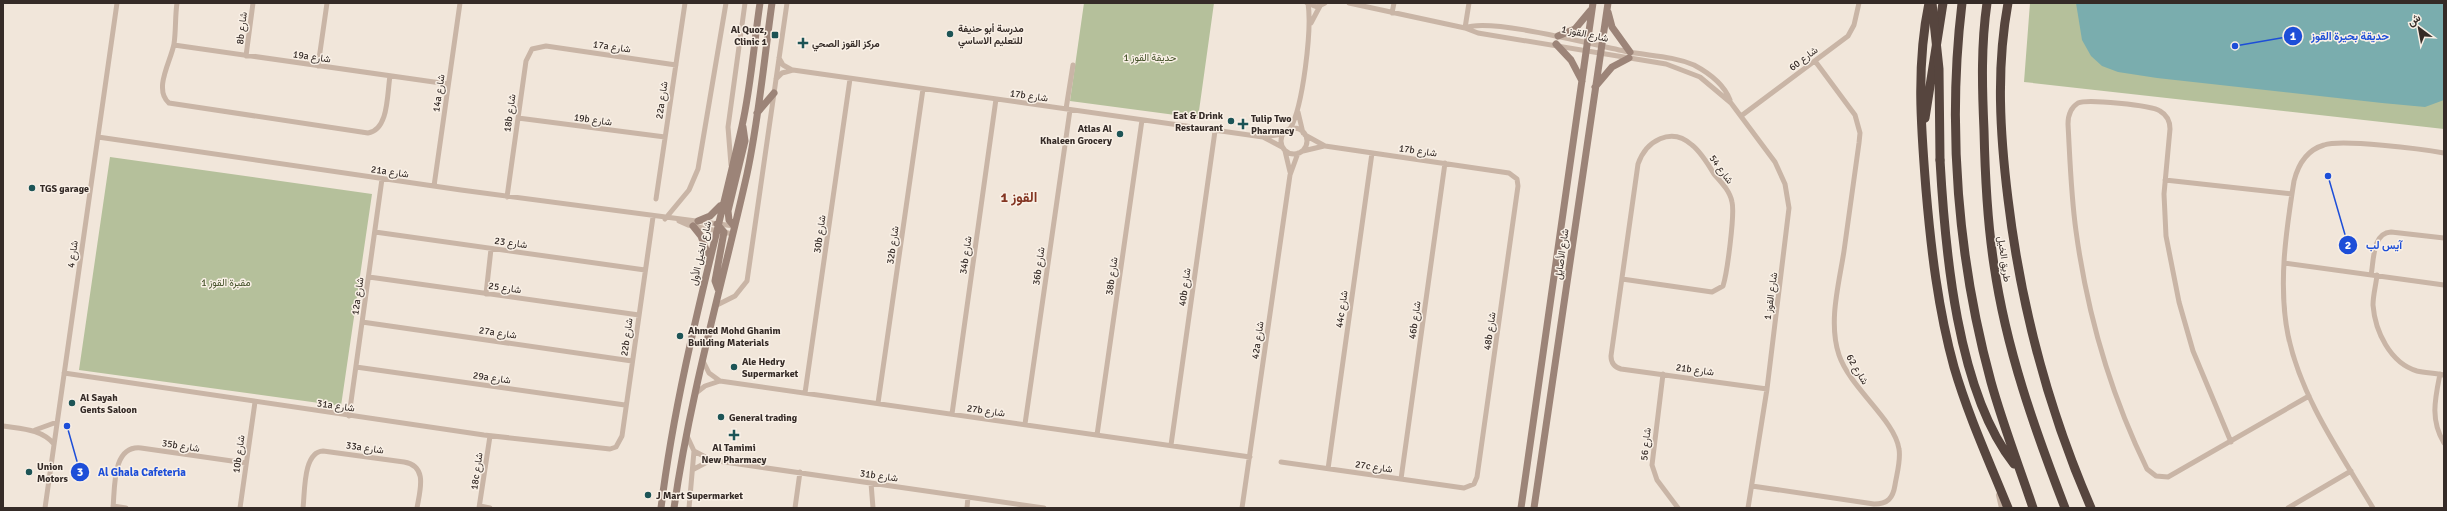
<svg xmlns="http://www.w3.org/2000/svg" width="2447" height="511" viewBox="0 0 2447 511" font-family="Signika,Vazirmatn,sans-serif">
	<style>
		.green { fill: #b5c09b }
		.water { fill: #7aadae }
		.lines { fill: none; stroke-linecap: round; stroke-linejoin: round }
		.minor { stroke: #c9b5a6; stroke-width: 5 }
		.tertiary { stroke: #c9b5a6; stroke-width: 6 }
		.secondary { stroke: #9c8478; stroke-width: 7 }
		.motorway { stroke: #56453e; stroke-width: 9 }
		.motorway-bridge { stroke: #56453e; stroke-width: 9 }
		.poi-dot { fill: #1d5456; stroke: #f9f0e6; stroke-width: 1.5 }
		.labels { text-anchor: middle; stroke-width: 3; stroke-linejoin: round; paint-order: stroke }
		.street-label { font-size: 10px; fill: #352b27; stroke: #f9f0e6 }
		.poi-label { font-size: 10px; font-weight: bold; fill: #352b27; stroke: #f9f0e6; text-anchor: start }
		.park-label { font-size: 10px; fill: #46532b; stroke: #f9f0e6 }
		.district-label { font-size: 14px; font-weight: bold; fill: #833522; stroke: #f9f0e6 }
		.leader { fill: none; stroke: #1d4ed8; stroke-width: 1.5 }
		.callout-dot { fill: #1d4ed8; stroke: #f9f0e6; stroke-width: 1.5 }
		.mark-label { font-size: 12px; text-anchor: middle; font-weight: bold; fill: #fff }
		.callout-label { font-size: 11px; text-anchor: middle; font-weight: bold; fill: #1d4ed8; stroke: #f9f0e6; stroke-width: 3; stroke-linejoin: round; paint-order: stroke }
	</style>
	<rect width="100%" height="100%" fill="#f1e6da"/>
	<!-- green -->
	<path class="green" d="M1084,3H1214L1198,118L1070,101Z
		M2030,3H2444V129L2024,82Z
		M110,157L372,194L341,406L79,370Z"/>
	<!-- water -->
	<path class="water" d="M2076,3H2444V100L2425,107L2382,103L2157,78L2118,72L2102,66L2091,56L2082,40Z"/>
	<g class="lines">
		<!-- minor -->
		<path class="minor" d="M177,3C175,16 176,31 174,44C171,61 153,89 169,103L368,133C389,130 387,93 390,76
			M1307,3L1317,7L1325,3
			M1349,3L1465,28L1478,33L1666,64L1700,77L1731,103L1775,162L1785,184L1789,208L1767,389L1748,508
			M1392,13L1394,3
			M1311,23L1320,6
			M1465,28C1490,17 1598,46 1629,52C1651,56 1673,56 1694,65C1709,73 1724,84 1730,100
			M1465,28L1469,3
			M174,45L448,84
			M246,56L253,3
			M779,58L783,65L792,70
			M318,66L327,3
			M776,79L782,73L793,70L1263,137L1282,147
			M1066,109L1073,65
			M1298,112L1303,133
			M1741,116L1848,36L1854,25L1859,3
			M518,118L665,137
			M1281 141a13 13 0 1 1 26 0a13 13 0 1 1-26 0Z
			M1290,129C1303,107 1312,29 1308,3
			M98,137L461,190L734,226
			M1264,137L1283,134
			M1285,151L1290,172
			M1303,151L1324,146
			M731,165L728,127L745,3
			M2165,180L2292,194
			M434,186L460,3
			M507,197L526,61L532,49L546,46L676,65
			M656,199L685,3
			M665,219L689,190L698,169L726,3
			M679,221L688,225L733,234
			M375,232L645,270
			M2284,263L2444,285
			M2371,275C2374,261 2372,233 2391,232L2444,238
			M2377,275C2376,285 2373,295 2373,305C2375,331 2390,363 2417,371C2425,373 2435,373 2444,375
			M369,277L639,315
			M1622,279L1712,292L1723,286C1727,274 1735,214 1732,202C1730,191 1721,182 1714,174C1708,164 1701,152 1692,145C1671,126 1646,141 1638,164L1611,356C1611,363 1614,367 1621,369L1767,389
			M486,294L491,249
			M715,306L735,296L747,281L787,3
			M362,322L632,361
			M703,361L709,373L720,381
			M356,367L625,405
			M64,373L484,435L610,449L616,447L622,436L653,217
			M1663,374L1652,465L1657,480L1678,508
			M2440,374C2435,399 2430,420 2444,443
			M696,393L705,386L720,381L1250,457
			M805,393L850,79
			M878,403L923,89
			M952,414L996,99
			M349,416L382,179
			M1025,424L1070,110
			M3,426C22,429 41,429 54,444
			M35,430L57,422
			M1097,435L1142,120
			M687,436L694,451L711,460L1044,508
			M2231,442L2193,351L2179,302L2166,236L2164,194L2170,129C2170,121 2167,115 2160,111C2151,105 2087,99 2078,103C2070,108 2068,116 2068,124C2070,160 2071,195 2076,231C2087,312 2111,395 2147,469L2156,476L2168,477L2309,396
			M1171,445L1215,131
			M1281,462L1464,488L1474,484L1477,477L1518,186L1517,179L1509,173L1325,146L1305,135
			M694,469L711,460
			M1328,469L1372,153
			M1401,479L1445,163
			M871,483L873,508
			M1752,486L1874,504C1888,504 1893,498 1895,485C1897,473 1901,460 1899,449C1895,420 1850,388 1839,355C1828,322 1839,284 1844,251C1849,215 1854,179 1859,143L1860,133L1855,115L1815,61
			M113,506L126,508
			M480,506L490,508
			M45,508L117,3
			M113,508C115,488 112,445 141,448L246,463
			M240,508L255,402
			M303,508C305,492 303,452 323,451L404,462C428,466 420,490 417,508
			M479,508L490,436
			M689,508L694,451
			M795,508L800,472
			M967,508L968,497
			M1242,508L1290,175L1298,153
			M2288,508L2351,471
			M2373,508C2341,454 2301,398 2288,335C2278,285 2286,231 2294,181C2298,165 2307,150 2324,145C2342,139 2422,149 2444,153"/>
		<!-- tertiary -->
		<path class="tertiary" d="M1999,495L2002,508"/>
		<!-- secondary -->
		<path class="secondary" d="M1608,12L1612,27L1630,52
			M1558,36L1575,29L1590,11
			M1556,44L1571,60L1582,81
			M1595,87L1612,67L1629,58
			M757,113L774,93
			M698,221L710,216L720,206
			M717,224L724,232L715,281L718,289
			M693,226L701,236L709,258
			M734,226L729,220L728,211L745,141L743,127
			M661,508C677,378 713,253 742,126C751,86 754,43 760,3
			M674,508C690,395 722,285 747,174C759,118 764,60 772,3
			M1521,508L1593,3
			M1534,508L1608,3"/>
		<!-- motorway -->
		<path class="motorway" d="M1929,3C1916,65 1921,127 1926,190C1931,249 1938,309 1954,367C1968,415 1989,461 2008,508
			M1962,3C1947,128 1958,261 1991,382C2003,425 2019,466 2033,508
			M1987,3C1981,45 1982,87 1984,130C1985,175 1987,220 1994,265C2006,349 2035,430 2065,508
			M2008,3C1996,68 2000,134 2008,199C2021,307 2048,409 2091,508
			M1925,118L1943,3
			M1940,160C1945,250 1957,392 2014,464"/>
		<!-- motorway-bridge -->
		<path class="motorway-bridge" d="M1932,3L1939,69L1940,160"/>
	</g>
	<!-- markers -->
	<g class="poi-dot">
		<circle cx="950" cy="34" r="4"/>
		<rect x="771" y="31" width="8" height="8" rx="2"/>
		<path d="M801 37h4v4h4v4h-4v4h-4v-4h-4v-4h4z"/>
		<circle cx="1231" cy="121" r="4"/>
		<path d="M1241 118h4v4h4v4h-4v4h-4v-4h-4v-4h4z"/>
		<circle cx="1120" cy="134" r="4"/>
		<circle cx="32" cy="188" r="4"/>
		<circle cx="680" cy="336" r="4"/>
		<circle cx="734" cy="367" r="4"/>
		<circle cx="72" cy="403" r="4"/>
		<circle cx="721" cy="417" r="4"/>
		<path d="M732 429h4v4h4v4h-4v4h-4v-4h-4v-4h4z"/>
		<circle cx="29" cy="472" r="4"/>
		<circle cx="648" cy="495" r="4"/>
	</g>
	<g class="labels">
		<!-- street labels -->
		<g class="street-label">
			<text transform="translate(241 28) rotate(-83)" y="4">8b شارع</text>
			<text transform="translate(1585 33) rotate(12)" y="4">شارع القوز 1</text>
			<text transform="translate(612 46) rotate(8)" y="4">17a شارع</text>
			<text transform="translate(312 56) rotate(8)" y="4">19a شارع</text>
			<text transform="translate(1803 58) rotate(-37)" y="4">شارع 60</text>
			<text transform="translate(438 93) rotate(-82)" y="4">14a شارع</text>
			<text transform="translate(1029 95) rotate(8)" y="4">17b شارع</text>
			<text transform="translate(661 100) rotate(-82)" y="4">22a شارع</text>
			<text transform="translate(509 113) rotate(-82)" y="4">18b شارع</text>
			<text transform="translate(593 119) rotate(8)" y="4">19b شارع</text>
			<text transform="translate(1418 150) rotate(8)" y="4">17b شارع</text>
			<text transform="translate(1722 169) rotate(54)" y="4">شارع 54</text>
			<text transform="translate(390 171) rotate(8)" y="4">21a شارع</text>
			<text transform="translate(819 234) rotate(-82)" y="4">30b شارع</text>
			<text transform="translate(511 242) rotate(8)" y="4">شارع 23</text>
			<text transform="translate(892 245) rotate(-82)" y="4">32b شارع</text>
			<text transform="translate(700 253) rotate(-77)" y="4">شارع الخيل الأول</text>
			<text transform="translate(72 254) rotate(-82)" y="4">شارع 4</text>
			<text transform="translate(1561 254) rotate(-82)" y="4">شارع الأصايل</text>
			<text transform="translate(965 255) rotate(-82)" y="4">34b شارع</text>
			<text transform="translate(2005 259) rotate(82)" y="4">طريق الخيل</text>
			<text transform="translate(1038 266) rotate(-82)" y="4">36b شارع</text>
			<text transform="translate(1111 276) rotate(-82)" y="4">38b شارع</text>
			<text transform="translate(505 287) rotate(8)" y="4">شارع 25</text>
			<text transform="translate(1184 287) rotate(-82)" y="4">40b شارع</text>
			<text transform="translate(357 296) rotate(-82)" y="4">12a شارع</text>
			<text transform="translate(1770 296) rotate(-82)" y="4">شارع القوز 1</text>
			<text transform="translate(1341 309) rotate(-82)" y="4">44c شارع</text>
			<text transform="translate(1414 320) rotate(-82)" y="4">46b شارع</text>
			<text transform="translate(1489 331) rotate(-82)" y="4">48b شارع</text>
			<text transform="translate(498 332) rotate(8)" y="4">27a شارع</text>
			<text transform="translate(626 337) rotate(-82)" y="4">22b شارع</text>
			<text transform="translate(1257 340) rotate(-82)" y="4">42a شارع</text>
			<text transform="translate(1695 369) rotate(8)" y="4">21b شارع</text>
			<text transform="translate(1858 369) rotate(59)" y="4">شارع 62</text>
			<text transform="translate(492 377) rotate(8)" y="4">29a شارع</text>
			<text transform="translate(336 405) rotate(8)" y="4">31a شارع</text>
			<text transform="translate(986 410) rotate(8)" y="4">27b شارع</text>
			<text transform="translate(1645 444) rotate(-84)" y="4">شارع 56</text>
			<text transform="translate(181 445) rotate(9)" y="4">35b شارع</text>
			<text transform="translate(365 447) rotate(8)" y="4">33a شارع</text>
			<text transform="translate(238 454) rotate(-82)" y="4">10b شارع</text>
			<text transform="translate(1374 466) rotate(8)" y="4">27c شارع</text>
			<text transform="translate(476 471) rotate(-82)" y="4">18c شارع</text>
			<text transform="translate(879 475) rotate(8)" y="4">31b شارع</text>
		</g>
		<!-- poi labels -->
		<g class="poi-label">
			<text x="958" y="32">مدرسة أبو حنيفة<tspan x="958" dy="12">للتعليم الاساسي</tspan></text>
			<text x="767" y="33" text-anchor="end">Al Quoz,<tspan x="767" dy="12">Clinic 1</tspan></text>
			<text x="812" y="47">مركز القوز الصحي</text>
			<text x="1223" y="119" text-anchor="end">Eat &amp; Drink<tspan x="1223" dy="12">Restaurant</tspan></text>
			<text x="1251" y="122">Tulip Two<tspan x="1251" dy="12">Pharmacy</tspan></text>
			<text x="1112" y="132" text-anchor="end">Atlas Al<tspan x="1112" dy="12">Khaleen Grocery</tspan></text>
			<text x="40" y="192">TGS garage</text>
			<text x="688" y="334">Ahmed Mohd Ghanim<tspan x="688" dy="12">Building Materials</tspan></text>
			<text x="742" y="365">Ale Hedry<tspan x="742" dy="12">Supermarket</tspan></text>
			<text x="80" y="401">Al Sayah<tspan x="80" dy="12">Gents Saloon</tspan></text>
			<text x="729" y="421">General trading</text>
			<text x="734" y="451" text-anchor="middle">Al Tamimi<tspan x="734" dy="12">New Pharmacy</tspan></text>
			<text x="37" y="470">Union<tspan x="37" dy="12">Motors</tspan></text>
			<text x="656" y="499">J Mart Supermarket</text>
		</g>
		<!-- park labels -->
		<g class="park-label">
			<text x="1150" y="61">حديقة القوز 1</text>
			<text x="226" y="286">مقبرة القوز 1</text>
		</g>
		<!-- district labels -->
		<g class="district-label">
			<text x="1019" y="202">القوز 1</text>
		</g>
	</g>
	<!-- callouts -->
	<path class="leader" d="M2235 46L2293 36M2328 176L2348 245M67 426L80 472"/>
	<g class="callout-dot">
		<circle cx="2235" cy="46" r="4"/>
		<circle cx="2328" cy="176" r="4"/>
		<circle cx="67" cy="426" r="4"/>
		<circle cx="2293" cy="36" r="10"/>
		<circle cx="2348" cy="245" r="10"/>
		<circle cx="80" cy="472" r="10"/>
	</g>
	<g class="mark-label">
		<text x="2293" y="40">1</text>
		<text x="2348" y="249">2</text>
		<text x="80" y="476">3</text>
	</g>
	<g class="callout-label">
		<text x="2350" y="40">حديقة بحيرة القوز</text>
		<text x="2384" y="249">آيس لب</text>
		<text x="142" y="476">Al Ghala Cafeteria</text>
	</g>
	<!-- border -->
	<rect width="2447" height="511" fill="none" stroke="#352b27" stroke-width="8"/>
	<!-- north arrow -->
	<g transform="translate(2419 28) rotate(328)" stroke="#f9f0e6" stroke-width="3" paint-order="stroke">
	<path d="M0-3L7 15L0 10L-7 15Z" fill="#352b27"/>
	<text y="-6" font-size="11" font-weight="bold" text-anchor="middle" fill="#352b27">ش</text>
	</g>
</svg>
